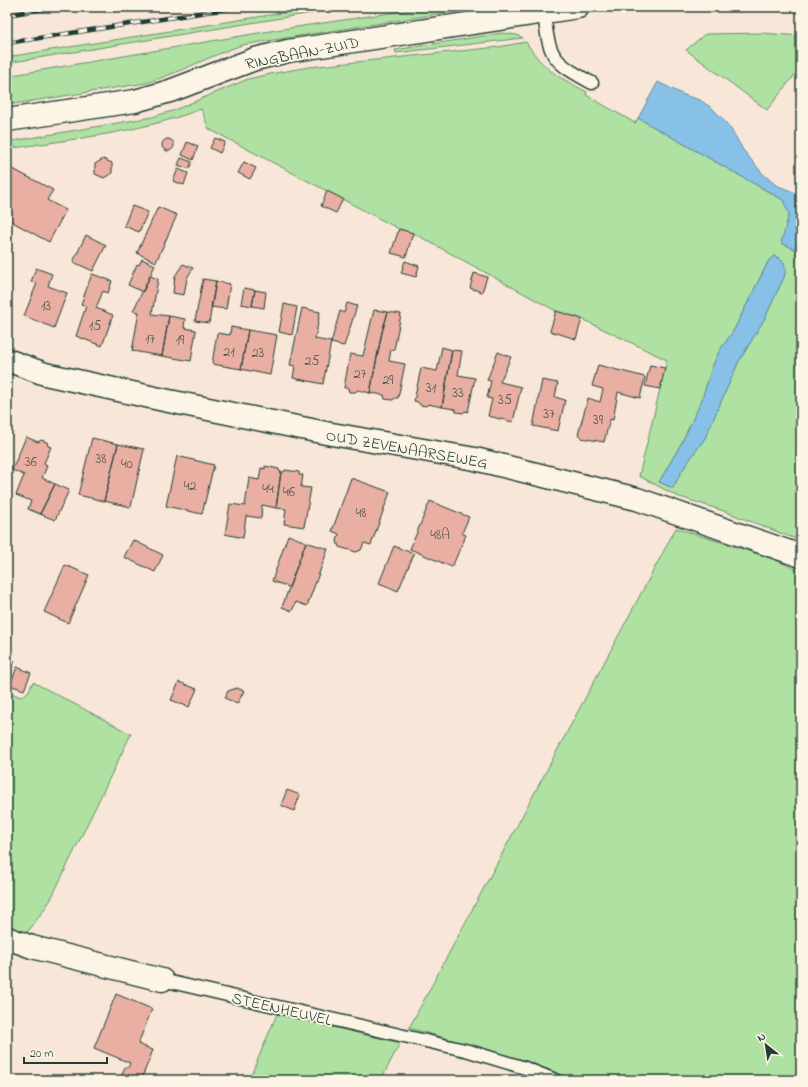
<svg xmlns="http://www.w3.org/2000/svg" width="808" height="1087" viewBox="0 0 808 1087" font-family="'Indie Flower',sans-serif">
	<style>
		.green { fill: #afe1a2; stroke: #678f6b; fill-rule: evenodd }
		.water { fill: #88c1e7; stroke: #5e8c9f }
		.building { fill: #e9afa3; stroke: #1f3d34 }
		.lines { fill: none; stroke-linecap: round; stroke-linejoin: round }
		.service-casing { stroke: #1f3d34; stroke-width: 15 }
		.minor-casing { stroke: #1f3d34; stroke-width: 25 }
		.tertiary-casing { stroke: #1f3d34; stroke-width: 25 }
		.service { stroke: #fcf5e5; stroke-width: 12 }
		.minor { stroke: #fcf5e5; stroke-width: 22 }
		.tertiary { stroke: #fcf5e5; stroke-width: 22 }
		.rail-casing { stroke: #1f3d34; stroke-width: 4.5 }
		.rail { stroke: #fcf5e5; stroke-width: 3; stroke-dasharray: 9; stroke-linecap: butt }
		.labels { text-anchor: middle; stroke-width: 3.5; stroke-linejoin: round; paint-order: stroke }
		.number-label { font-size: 14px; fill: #525a50 }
		.street-label { font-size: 16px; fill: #1f3d34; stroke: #fcf5e5 }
	</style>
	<rect width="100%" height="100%" fill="#f8e7d8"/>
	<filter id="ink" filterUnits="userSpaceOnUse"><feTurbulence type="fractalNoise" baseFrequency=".025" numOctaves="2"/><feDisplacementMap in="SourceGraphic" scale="8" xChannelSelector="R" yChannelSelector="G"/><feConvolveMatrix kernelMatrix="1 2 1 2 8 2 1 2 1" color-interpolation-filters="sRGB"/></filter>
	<g filter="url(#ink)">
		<!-- green -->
		<path class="green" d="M320,7H348L7,63V57Z
			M430,7H482L242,45C210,56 179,73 146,83L7,105V76L276,30Z
			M502,33L517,35L523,38L396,53L395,50Z
			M763,33L801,36V67L767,110L686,50L705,34Z
			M526,42C544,71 559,77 587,92L586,95L635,123L638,118L783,200C792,213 791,234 794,249L801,235V541L724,511L677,496L639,476L667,360L582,319L556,311L413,233L399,229L209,129L201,109C139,133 72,139 7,149V142L152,117L172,111L248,79L275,73L309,67L498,47ZM774,256L779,258L784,277L765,318L738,363L705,438L681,472L673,488L659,482L681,444L701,402L713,365L720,350L734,330L769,260Z
			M676,528L774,559L801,572V1080H576L523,1060L409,1028Z
			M33,682L131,734L50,901L31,928L21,937L7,934V691L21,697L28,692Z
			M277,1014L400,1043L381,1080H249Z"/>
		<!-- water -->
		<path class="water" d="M658,82L684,95L700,100L713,109L730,127L743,150L763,174L776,185L801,195V235L794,249L781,243L789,214L783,200L638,118Z
			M774,256L784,262L786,270L784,277L765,318L738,363L705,438L681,472L673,488L659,482L681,444L701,402L713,365L720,350L734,330L769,260Z"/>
		<!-- building -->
		<path class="building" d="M215,138L225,142L220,153L210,148Z
			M162 145a6 6 0 1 1 12 0a6 6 0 1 1-12 0Z
			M187,142L198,146L193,160L182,155Z
			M181,158L192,162L189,169L178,165Z
			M103,159L112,163V173L104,178L95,174V164Z
			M244,162L256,168L250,179L238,173Z
			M7,166L53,190L47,200L66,210L49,242L7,219Z
			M178,169L188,173L184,185L173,181Z
			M327,191L343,199L336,213L321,206Z
			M132,206L148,212L139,232L124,226Z
			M158,207L177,215L156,262L137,253Z
			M399,229L413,233L406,257L391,253Z
			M86,235L106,245L93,271L73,262Z
			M142,259L155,265L143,292L128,285L137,264L139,265Z
			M405,261L419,266L416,277L401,273Z
			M183,264L193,268L187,278L184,295L173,293L175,276Z
			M36,268L52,274L48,286L67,293L54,328L24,316L37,283L31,282Z
			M474,273L487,277L482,292L470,288Z
			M92,274L112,281L108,293L103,291L96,308L113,315L102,346L76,336L86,306L81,304Z
			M150,276L158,279L152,314L169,316L162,356L132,351L139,312L133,311Z
			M203,279L216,281L209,323L195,321Z
			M216,281L230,284L226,309L211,307Z
			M244,288L255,290L252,306L241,304Z
			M255,290L266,292L264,308L252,306Z
			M347,303L357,306L344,346L331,343L340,311L344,313Z
			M284,304L297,307L292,335L279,332Z
			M302,308L320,312L315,339L331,342L323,384L293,378L295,366L290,365Z
			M374,310L388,312L382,332L370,393L358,390L355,392H349L348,388H344L350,354L363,356Z
			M556,311L582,319L576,339L550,331Z
			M388,312L401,314L394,350L391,349L389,361L405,364L398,398H395L393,400L385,399L384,395L370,393L382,332Z
			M169,316L185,319L184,328L196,330L191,361L162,356Z
			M231,327L248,330L241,369L212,364L217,333L230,335Z
			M248,330L277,335L270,375L241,369Z
			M442,347L452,350L442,407L428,404L426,406L420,405L418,402L414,401L421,368L437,371Z
			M452,350L462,351L458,375L475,378L468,412L465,411L463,413L456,412L455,409L442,407Z
			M498,352L511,357L500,382L521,387L513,422L488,416L492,399L487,398L491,381L487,380Z
			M598,365L645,377L640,398L618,392L613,420L610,419L604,442L581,438V436L578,435L588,398L600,402L603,389L592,386Z
			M650,365L665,368L660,389L645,386Z
			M542,380L558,383L555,397L565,400L558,431L533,426Z
			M26,437L38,442L41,440L47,442L48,446L51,447L44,463L47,466L42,478L55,484L40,514L28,509L31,501L16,495L24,475L12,470Z
			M92,438L118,444L104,501L78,495Z
			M118,444L144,449L131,507L104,501Z
			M177,456L214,465L202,514L166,506Z
			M265,466L279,469V471L281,472L276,508L262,505L261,518L246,516L243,538L225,534L230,504L245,506L249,478L259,480L261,468L265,469Z
			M285,470L299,472V475H303L301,487L311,488L304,527L284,524L286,509L276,508L281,472H284Z
			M351,478L390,492L371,545L364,543L361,550L356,552L339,547L337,541L339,534L332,531Z
			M55,484L69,490L55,520L40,514Z
			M430,501L469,517L462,533L466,535L452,567L410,549Z
			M288,535L306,542L289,587L272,581Z
			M133,540L163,555L155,572L124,557Z
			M306,542L328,549L307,606L296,602L292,611L282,607Z
			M394,546L414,554L398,591L379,583Z
			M65,565L89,575L68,623L44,612Z
			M7,657L15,661L8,674L7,673Z
			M17,667L31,673L24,690L10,685Z
			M179,682L197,689L189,707L171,700Z
			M237,688L244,691L237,704L225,698L228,691Z
			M287,790L300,795L294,811L281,805Z
			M116,994L152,1009L138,1044L153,1050L141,1080H120L125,1067L128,1068L130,1063L94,1048Z"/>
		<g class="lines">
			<!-- service casing -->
			<g class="service-casing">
				<path id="service" d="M544,12C549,58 552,61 592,83
					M162,980L469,1051L525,1068L555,1080"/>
			</g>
			<!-- minor casing -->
			<g class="minor-casing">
				<path id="minor" d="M7,360L45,374L164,400L326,433L475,459L637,499L801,556
					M7,938L32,947L162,980"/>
			</g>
			<!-- tertiary casing -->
			<g class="tertiary-casing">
				<path id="tertiary" d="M7,120L135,101L170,91L255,59L288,51L578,7"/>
			</g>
			<!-- service -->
			<use href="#service" class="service"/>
			<!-- minor -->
			<use href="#minor" class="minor"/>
			<!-- tertiary -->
			<use href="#tertiary" class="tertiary"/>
			<!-- rail casing -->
			<g class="rail-casing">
				<path id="rail" d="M7,15L56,7
					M7,43L239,7"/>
			</g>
			<!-- rail -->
			<use href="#rail" class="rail"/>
		</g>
	</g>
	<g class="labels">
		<!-- number labels -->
		<g class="number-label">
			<text x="46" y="310">13</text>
			<text x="95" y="330">15</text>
			<text x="150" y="343">17</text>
			<text x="180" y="344">19</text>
			<text x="229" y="356">21</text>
			<text x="258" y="357">23</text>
			<text x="312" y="365">25</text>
			<text x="360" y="378">27</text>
			<text x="388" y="384">29</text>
			<text x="431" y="392">31</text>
			<text x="458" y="397">33</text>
			<text x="505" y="404">35</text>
			<text x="549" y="418">37</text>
			<text x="598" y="424">39</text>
			<text x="101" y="463">38</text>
			<text x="31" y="466">36</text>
			<text x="127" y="468">40</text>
			<text x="190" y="490">42</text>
			<text x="268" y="493">44</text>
			<text x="289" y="496">46</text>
			<text x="361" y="517">48</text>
			<text x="440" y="539">48A</text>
		</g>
		<!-- street labels -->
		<g class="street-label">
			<text transform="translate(302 52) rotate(-11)" y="6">RINGBAAN-ZUID</text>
			<text transform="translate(407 448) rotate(10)" y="6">OUD ZEVENAARSEWEG</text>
			<text transform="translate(282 1008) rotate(13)" y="6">STEENHEUVEL</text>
		</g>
	</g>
	<!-- margin -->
	<rect width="808" height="1087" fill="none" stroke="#fcf5e5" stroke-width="24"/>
	<rect x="12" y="12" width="784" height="1063" fill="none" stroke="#1f3d34" stroke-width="1.5" filter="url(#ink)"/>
	<!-- north arrow -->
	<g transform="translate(766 1045) rotate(330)" stroke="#fcf5e5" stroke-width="3" paint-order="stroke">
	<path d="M0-3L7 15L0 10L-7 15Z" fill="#1f3d34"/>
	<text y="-6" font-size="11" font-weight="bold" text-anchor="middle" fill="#1f3d34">N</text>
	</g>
	<!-- scale -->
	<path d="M24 1057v6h83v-6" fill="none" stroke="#1f3d34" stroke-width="2"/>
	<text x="30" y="1057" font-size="12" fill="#1f3d34" stroke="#fcf5e5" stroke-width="3" paint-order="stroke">20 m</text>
</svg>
